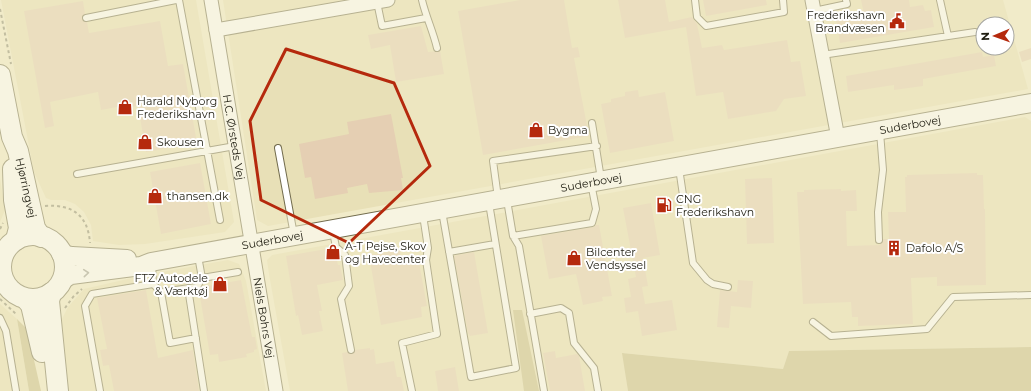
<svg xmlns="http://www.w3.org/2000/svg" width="1031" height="391" viewBox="0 0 1031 391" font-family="Montserrat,sans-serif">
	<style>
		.built { fill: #e8e0b7; fill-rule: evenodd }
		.green { fill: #c7bc88 }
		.building { fill: #e5cfb3 }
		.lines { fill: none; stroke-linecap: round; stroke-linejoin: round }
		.lane-casing { stroke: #726c4e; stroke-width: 8 }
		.street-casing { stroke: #726c4e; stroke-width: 15 }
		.secondary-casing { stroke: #726c4e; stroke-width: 20 }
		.primary-casing { stroke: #726c4e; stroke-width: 22 }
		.path { stroke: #8b8770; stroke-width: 2; stroke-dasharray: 3 3; stroke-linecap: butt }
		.lane { stroke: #fff; stroke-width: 6 }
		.street { stroke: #fff; stroke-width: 13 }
		.secondary { stroke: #fff; stroke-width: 18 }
		.primary { stroke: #fff; stroke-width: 20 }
		.oneway { stroke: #9a9994 }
		.marked { fill: none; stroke: #b5290d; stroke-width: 3; stroke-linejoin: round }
		.labels { text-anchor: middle; stroke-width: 4; stroke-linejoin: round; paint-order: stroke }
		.poi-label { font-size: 11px; fill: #1f1d11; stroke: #fff; text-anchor: start }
		.street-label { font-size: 11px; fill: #1f1d11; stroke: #fff }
	</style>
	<rect width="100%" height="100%" fill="#f1ebc9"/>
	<!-- built -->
	<path class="built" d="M1,0H196L234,222L225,232L145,244L119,245L93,241L91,225L84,212L75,204L65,200H51L46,198L34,172Z
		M223,0H1003L1028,89L268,226L257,220ZM983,24H1007V48H983Z
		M1025,117L1031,121V347L789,351L783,369L623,353L628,391H290L269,274L267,260L272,255Z
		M0,178L5,210L0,222Z
		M228,260L239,264L246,281L266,391H68L60,323L68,307L84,289L145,275Z
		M0,304L17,319L29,391H0Z"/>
	<!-- green -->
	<path class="green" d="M513,310H522L539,391H524Z
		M17,319L27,329L41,391H29Z
		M1031,347V391H628L622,353L783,369L789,351Z"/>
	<!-- building -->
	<path class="building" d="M520,0H564L572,48L578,47L580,57L574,58L589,136L483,155L458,11Z
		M618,0H665L669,22L692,17L697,24L702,48L722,45L724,50L787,40L791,62L800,61L806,96L784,99L776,111L728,119L723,92L696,96L686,27L625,38Z
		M703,0H766L767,5L706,16Z
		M861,0H909L910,7L923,5L925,11L931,10L934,27L840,43L836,20L864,14Z
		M83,1L85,14L82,18L83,21L87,22L89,33L160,21L168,66L183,64L197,143L146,152L138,106L118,109L117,107L101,110L98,92L50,102L54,126L45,128L24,11Z
		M421,26L428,52L440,51L444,74L396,82L390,45L371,49L368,35Z
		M1031,48V59L1022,62L1019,52Z
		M982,52L983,57L994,55L996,66L923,79V86L894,90V85L848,92L846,76Z
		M638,90L639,97L665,92L674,141L610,153L601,104L611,102V99L625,96V92Z
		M391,114L403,178H401L403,190L369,193L367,184L347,188L348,193L315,199L311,177L305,178L299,144L349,134L347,122Z
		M200,163L211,224L161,234L150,172Z
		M977,173V175H983L984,209H985L986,285L937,286V277L911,278L913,324L858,326V317H852L851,302L803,304L797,192H804V190L841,189V191L856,190L857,211H846L847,246L880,245L883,239H889L888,212H906L905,177H907V175Z
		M772,178L774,243L747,244L745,179Z
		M651,203L660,255L643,258L648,286L642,287L645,304L672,300L677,330L642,336L638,311L626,313L624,298L631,297L628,279L636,277L623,208Z
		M596,225H599L612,296L602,297L603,301L583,305L576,274L549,279L541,236L593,227Z
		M332,248L335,252L338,265H340L343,280L317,285L322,311H319L323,331L302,335L298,315L296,316L286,256Z
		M400,250L401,260L418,257L427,306L421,307L422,317L381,325L369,255Z
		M474,252L488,333L470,336L468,333L454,256Z
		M241,280L252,337H255L257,349L254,350V352L246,354L247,357L219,362L218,354L210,355L199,291L202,287Z
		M738,280L753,281L751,308L731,306L729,328L717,327L720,290L737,292Z
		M146,290L158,358L193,350L199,391H114L109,365L103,366L100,350L107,349L97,298Z
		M370,348V350L374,349L376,364L394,361L397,377H401L404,391H348L342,353L347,352L351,354L355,350Z
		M555,351L556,358L577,354L579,356L585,391H550L543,353Z
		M455,367L459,391H438L435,371Z"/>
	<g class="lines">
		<!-- lane casing -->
		<g class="lane-casing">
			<path id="lane" d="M179,0L220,220
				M422,0C426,17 433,31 437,48
				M695,0L697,17L706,26L784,12L783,0
				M940,0L948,36
				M377,2L382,26L426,18
				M814,11L847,4L846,0
				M86,18L176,0
				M822,55L975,32
				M592,123L601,179
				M278,148L294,235
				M679,168L693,263L707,280L713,284L728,287
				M77,174L235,146
				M498,198L493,161L597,146
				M507,200L513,236L519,246L544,391
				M442,211L471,377L516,368L489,203
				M333,232L336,247L345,255L349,286L341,299L351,350
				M513,236L592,223L596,209L591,183
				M879,240L878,212L883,170L880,132
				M449,252L495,244
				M198,256L202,278
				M152,263L153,284
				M188,288L204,391
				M161,292L170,343L196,338
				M530,314L561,308L569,313L574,343L594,368L598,391
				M0,318L6,331L16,391
				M813,322L831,336L927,329L953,297L1031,295
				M100,391L85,306L92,294L153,284L161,292L197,287L202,278L238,272
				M412,391L402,343L437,334L426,260L428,248L423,215"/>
		</g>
		<!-- street casing -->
		<g class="street-casing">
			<g id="street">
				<path id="s1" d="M211,0L276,391"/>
				<path d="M812,0L838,138"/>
				<path d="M216,30L388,0"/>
			</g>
		</g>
		<!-- secondary casing -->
		<g class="secondary-casing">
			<g id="secondary">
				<path d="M61,254L72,256L127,259"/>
				<path d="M0,257L3,255"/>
				<path d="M0,279L4,281"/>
				<path id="s2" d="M62,280L71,275L141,266L151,262L1031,103"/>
			</g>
		</g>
		<!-- primary casing -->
		<g class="primary-casing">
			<g id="primary">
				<path id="s3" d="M0,75L12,137L18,151L35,228L41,237"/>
				<path d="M13,169L14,200L19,228L16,240"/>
				<circle cx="33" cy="267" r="32"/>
				<path d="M51,293L49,301L58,391"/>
				<path d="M26,299L31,305L42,352"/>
			</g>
		</g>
		<!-- path -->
		<path class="path" d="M0,9L11,64
			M45,206C72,204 88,215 90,243
			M0,229L3,223
			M0,299L17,315
			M65,308L73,297L82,289"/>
		<!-- lane -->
		<use href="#lane" class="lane"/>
		<!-- street -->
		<use href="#street" class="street"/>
		<!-- secondary -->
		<use href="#secondary" class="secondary"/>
		<!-- primary -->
		<use href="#primary" class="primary"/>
	</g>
	<!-- one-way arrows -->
	<defs><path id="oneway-chevron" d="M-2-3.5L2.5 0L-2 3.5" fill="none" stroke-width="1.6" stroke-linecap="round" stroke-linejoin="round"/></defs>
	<use class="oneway" href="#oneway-chevron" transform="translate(86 273) rotate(-5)"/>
	<!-- marked area -->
	<path d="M0 0H1031V391H0ZM286,49L394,83L430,166L349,243L261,200L250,121Z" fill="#f1ebc9" fill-opacity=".55" fill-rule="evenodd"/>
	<path class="marked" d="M286,49L394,83L430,166L349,243L261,200L250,121Z"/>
	<!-- icons -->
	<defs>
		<g id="civic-bare" transform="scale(1.2)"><path d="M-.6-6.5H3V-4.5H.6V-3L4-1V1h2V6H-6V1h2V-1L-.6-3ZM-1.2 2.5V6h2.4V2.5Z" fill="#b5290d" stroke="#fff" stroke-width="2.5" paint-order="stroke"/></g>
		<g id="shop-bare" transform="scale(1.2)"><path d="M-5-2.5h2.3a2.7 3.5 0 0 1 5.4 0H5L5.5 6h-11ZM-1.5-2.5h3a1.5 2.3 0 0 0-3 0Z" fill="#b5290d" stroke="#fff" stroke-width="2.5" paint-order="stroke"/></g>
		<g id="fuel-bare" transform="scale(1.2)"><path d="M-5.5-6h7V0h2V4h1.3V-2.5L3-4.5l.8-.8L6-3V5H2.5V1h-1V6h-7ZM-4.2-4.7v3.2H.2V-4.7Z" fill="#b5290d" stroke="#fff" stroke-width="2.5" paint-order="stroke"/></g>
		<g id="building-bare" transform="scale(1.2)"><path d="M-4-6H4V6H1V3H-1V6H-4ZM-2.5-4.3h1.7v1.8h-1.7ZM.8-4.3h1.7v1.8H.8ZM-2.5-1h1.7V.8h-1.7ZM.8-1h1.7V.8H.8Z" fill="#b5290d" stroke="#fff" stroke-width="2.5" paint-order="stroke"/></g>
	</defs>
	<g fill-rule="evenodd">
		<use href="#civic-bare" x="897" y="21"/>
		<use href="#shop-bare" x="125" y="107"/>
		<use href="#shop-bare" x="536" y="130"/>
		<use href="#shop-bare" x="145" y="142"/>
		<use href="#shop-bare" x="155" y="196"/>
		<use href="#fuel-bare" x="664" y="205"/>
		<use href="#building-bare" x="894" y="248"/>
		<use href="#shop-bare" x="333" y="252"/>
		<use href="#shop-bare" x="574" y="258"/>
		<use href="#shop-bare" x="220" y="284"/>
	</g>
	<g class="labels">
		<!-- poi labels -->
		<g class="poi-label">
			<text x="885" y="19" text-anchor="end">Frederikshavn<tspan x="885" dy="13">Brandvæsen</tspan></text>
			<text x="137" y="105">Harald Nyborg<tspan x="137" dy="13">Frederikshavn</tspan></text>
			<text x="548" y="134">Bygma</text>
			<text x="157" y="146">Skousen</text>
			<text x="167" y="200">thansen.dk</text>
			<text x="676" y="203">CNG<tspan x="676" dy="13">Frederikshavn</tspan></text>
			<text x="345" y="250">A-T Pejse, Skov<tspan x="345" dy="13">og Havecenter</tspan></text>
			<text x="906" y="252">Dafolo A/S</text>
			<text x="586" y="256">Bilcenter<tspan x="586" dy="13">Vendsyssel</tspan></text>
			<text x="208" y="282" text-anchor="end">FTZ Autodele<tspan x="208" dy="13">&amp; Værktøj</tspan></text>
		</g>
		<!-- street labels -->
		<g class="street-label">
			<text dy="4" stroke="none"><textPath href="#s2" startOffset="863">Suderbovej</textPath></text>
			<text dy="4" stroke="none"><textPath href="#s1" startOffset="139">H.C. Ørsteds Vej</textPath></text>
			<text dy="4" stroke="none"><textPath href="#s2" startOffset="539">Suderbovej</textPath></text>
			<text dy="4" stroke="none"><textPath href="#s3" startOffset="116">Hjørringvej</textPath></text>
			<text dy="4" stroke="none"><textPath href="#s2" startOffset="215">Suderbovej</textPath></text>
			<text dy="4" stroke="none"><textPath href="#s1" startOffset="322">Niels Bohrs Vej</textPath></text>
		</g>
	</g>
	<!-- north arrow -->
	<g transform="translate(995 36) rotate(268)"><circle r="19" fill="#ffffff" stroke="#a5a5a0"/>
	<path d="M0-3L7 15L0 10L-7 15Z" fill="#b5290d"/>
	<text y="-6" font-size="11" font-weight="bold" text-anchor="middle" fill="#1f1d11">N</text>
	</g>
</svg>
